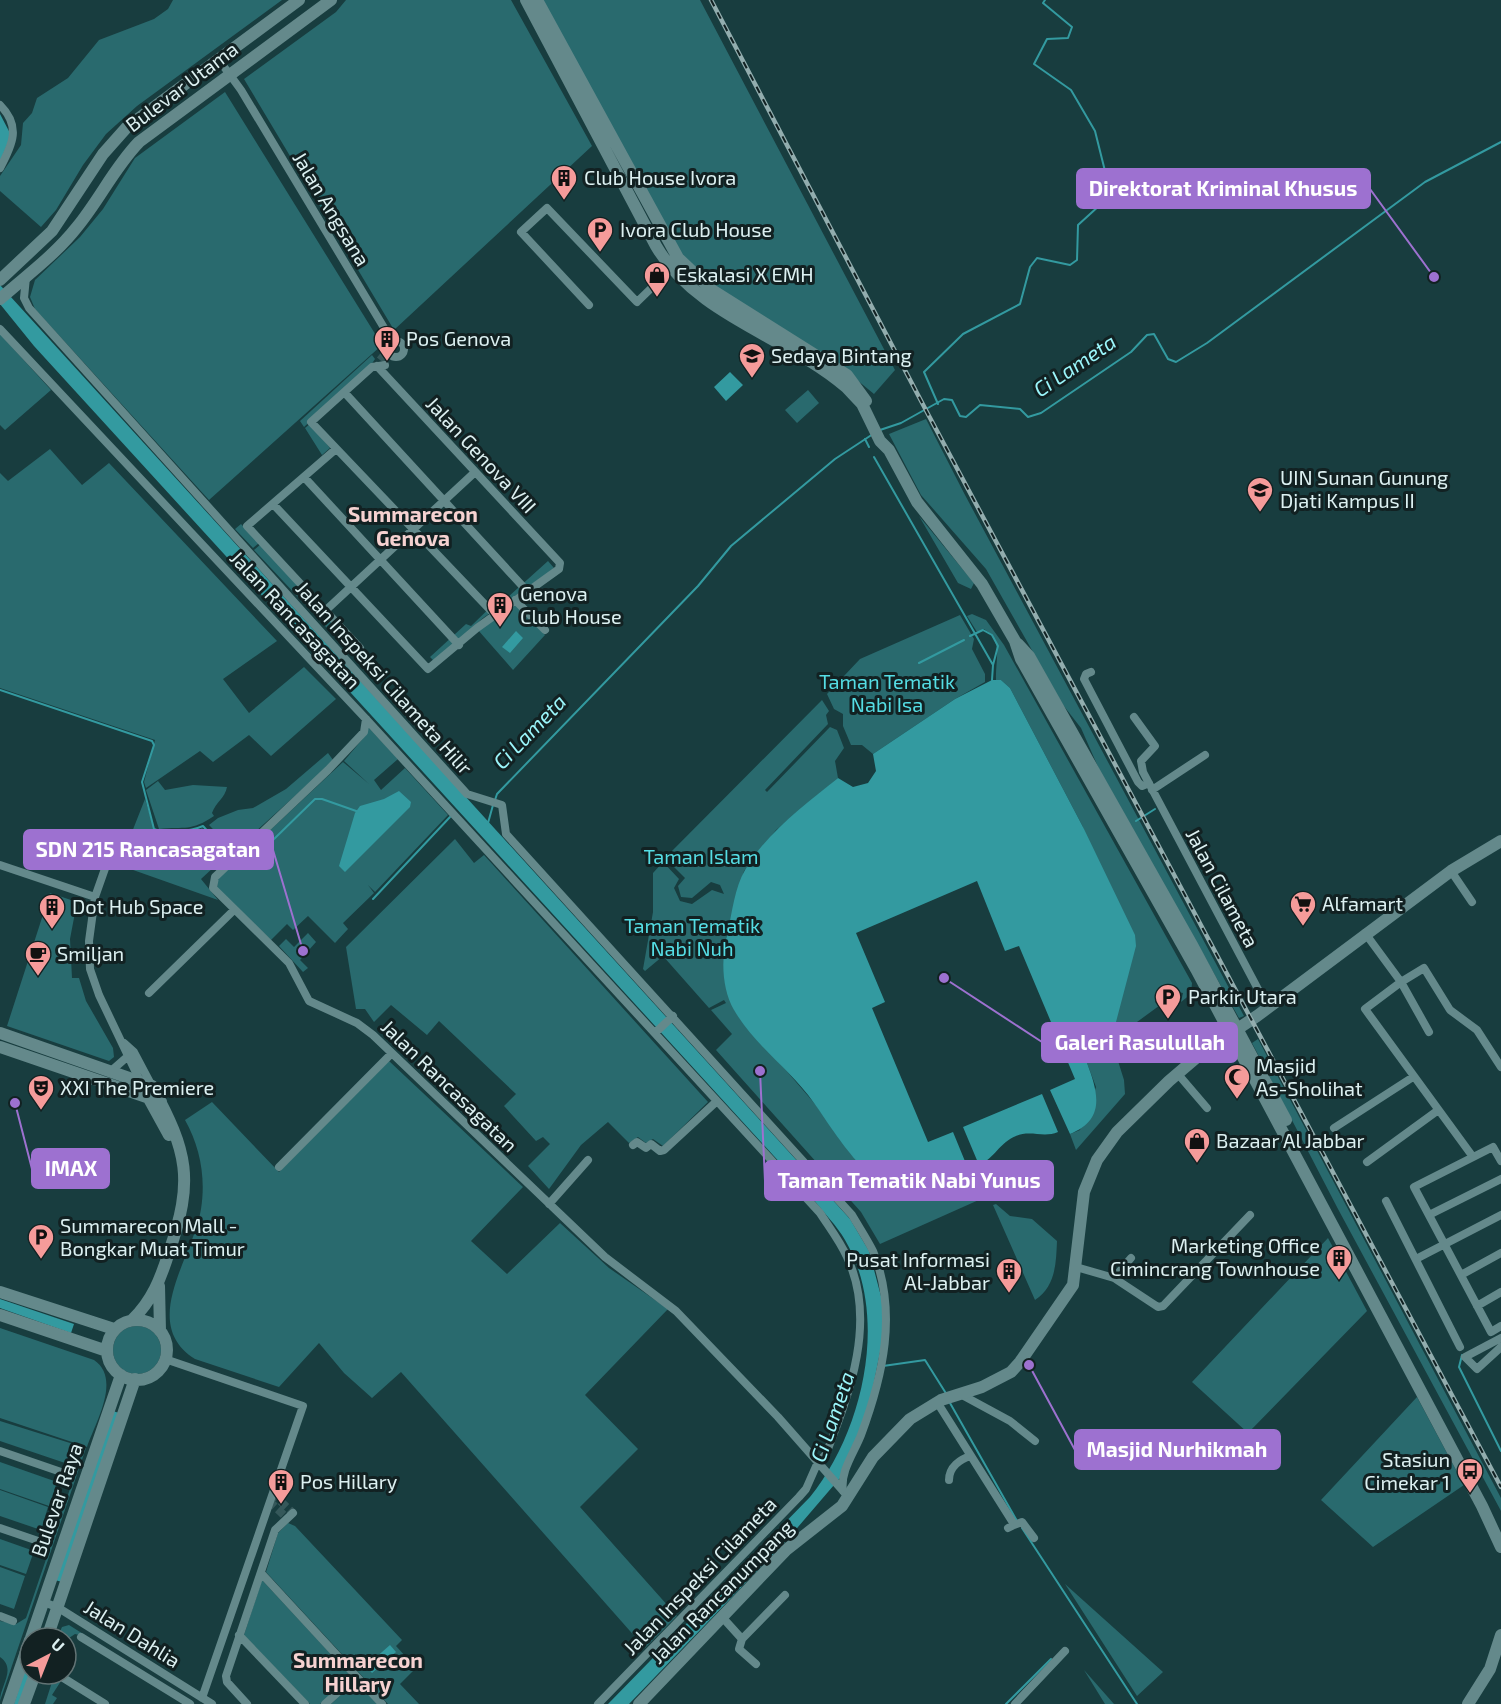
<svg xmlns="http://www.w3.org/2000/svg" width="1501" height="1704" viewBox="0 0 1501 1704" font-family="'Exo 2',sans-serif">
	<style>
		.green { fill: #296a6e }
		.water { fill: #339aa0 }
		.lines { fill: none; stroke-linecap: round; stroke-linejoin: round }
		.stream { stroke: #339aa0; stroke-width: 2 }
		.street-tunnel { stroke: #35585a; stroke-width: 8; stroke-dasharray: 8 4; stroke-linecap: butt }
		.street { stroke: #64898b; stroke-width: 8 }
		.secondary { stroke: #64898b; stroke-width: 12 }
		.rail-casing { stroke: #92adae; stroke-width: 4.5 }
		.rail { stroke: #122122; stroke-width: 2; stroke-dasharray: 7; stroke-linecap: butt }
		.labels { text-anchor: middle; stroke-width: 6; stroke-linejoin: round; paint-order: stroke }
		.street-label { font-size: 20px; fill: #dcf0f1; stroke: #122122 }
		.poi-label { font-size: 20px; fill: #dcf0f1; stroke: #122122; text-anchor: start }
		.park-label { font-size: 20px; fill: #55dde4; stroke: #122122 }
		.water-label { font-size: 21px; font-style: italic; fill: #9bf6fb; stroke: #122122 }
		.neighbourhood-label { font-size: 21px; font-weight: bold; fill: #f6d2d1; stroke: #122122 }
		.leader { fill: none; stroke: #9d71d0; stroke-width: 2 }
		.callout-dot { fill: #9d71d0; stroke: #122122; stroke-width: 2 }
		.callout { fill: #9d71d0; stroke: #9d71d0; stroke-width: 2 }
		.callout-label { font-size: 21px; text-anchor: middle; font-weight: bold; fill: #fff }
	</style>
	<rect width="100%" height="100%" fill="#183d3f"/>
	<!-- green -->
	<path class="green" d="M173,0H282L137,106L106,134L83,165L56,210L41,227L0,191V176L21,145L23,123L32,113L37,98L68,78L99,40L154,19L168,9Z
		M346,0H511L592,146L394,330L244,79L336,12Z
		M541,0H700L895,370L874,394L857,380L714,287L681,255Z
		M225,92L382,345L209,500L35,309L30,297L35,280L80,237L103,209L135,158Z
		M0,334L51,390L5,430L0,425Z
		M372,355L375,359L371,365L304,427L300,421Z
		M808,390L819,403L797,423L785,410Z
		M926,419L965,495L1244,1016L1239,1018L1099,769L1081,728L1063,705L986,569L921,495L889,434Z
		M310,424L330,448L322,455L305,428Z
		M50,449L82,485L109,463L277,641L223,679L249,713L304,667L336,699L271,756L249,735L213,762L200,751L146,788L144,782L155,740L0,688V473L8,481Z
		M919,516L974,583L971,589L958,583Z
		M241,524L259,543L253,548L235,529Z
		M261,544L360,653L355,658L254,550Z
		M548,561L554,568L548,573L483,618L435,662L430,657L466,624L471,626L502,596L507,598Z
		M515,604L545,635L513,670L478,630Z
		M972,614L986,620L1004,645L1192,983L1191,994L1181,1002L1183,993L1178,992L1137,1022L1134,1040H1130L1118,1061L1124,1080L1125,1094L1076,1150L1070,1134L1080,1130L1096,1087L1087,1063L1103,1053L1115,1030L1083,827L1010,688L1001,680H996C995,659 1004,642 984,629L977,632L967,616Z
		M960,615L974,639L972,649L985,674V682L955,699L873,754L862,745H851L843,726V714L834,709L827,694L860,659Z
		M822,700L829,711L826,715L828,724L765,790L767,792L830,727L837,730L844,748L835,761L838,778L776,830L744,871L724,946L725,982L735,1011L815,1104L851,1153L882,1185L905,1193L961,1171L968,1173L969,1171L981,1199L880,1244L861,1212L716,1050L732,1034L711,1010L726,1003L724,1000L709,1008L663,956L645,971L643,969L653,912V873L663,862L679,879L674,888L680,901L692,904L712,890L724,894L720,885L711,882L692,898L681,897L678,886L685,878L665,858Z
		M368,727L398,759L374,780L381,790L405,768L448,815L375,892L368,885L374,893L343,923L348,929L335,943L308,916L293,930L287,924L271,940L217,888L218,879L343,762L369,784L344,761L366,735Z
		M328,753L333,760L328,766L234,851L209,825L218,818L238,810L253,808L286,789Z
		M158,781L165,790L193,785L227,787C225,798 216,802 212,813L214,816C190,832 186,826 159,829L146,790Z
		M145,799L155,832H191L170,852L178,864L180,862L175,852L202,828L227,855L201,879L218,900L119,865Z
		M455,839L474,863L484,855L708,1102L663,1146L653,1139L646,1143L638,1137L629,1143L608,1122L581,1145L549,1189L528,1166L550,1144L543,1137L536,1141L504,1106L516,1094L439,1021L427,1035L391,1005L374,1022L365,1009H356L346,947Z
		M50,893L77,902L70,939L72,978H79L86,1001L113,1048L114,1057L109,1061L7,1026Z
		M308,933L316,942L300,960L308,968L303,972L279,946L286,939L294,947Z
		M1258,1039L1501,1498V1511L1338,1209L1252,1043Z
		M389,1061L523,1187L471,1241L507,1274L560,1223L609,1268L668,1309L585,1395L638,1449L580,1507L677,1616L645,1648L401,1372L372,1398L344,1373L319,1343L279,1387L195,1359C138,1323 194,1256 201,1209C206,1177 200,1147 185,1120L212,1102L279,1172Z
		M996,1204L1010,1216L1032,1219L1057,1241C1056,1263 1056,1286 1035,1300L993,1205Z
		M1328,1238L1367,1311L1248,1433L1192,1382Z
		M113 1350a24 24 0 1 1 48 0a24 24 0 1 1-48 0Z
		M0,1328L94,1360C122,1379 95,1423 87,1447L0,1418Z
		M1417,1397L1464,1485L1373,1547L1321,1500Z
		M0,1421L86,1448L0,1701C0,1685 17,1669 0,1657V1621L16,1624L26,1618L72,1483L67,1470L73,1451L68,1464L0,1441Z
		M0,1462L57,1482L49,1506L0,1489Z
		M0,1490L48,1507L41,1530L0,1516Z
		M288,1523L295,1526L402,1640L396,1646L416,1668L400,1684L419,1704H388L266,1572L278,1533Z
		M0,1539L34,1551L26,1574L0,1565Z
		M0,1567L25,1576L14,1609L0,1604Z
		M262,1580L351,1676L320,1704H310L244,1635Z
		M1065,1584L1163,1672L1137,1696Z
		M69,1625L88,1637L75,1634L66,1640L57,1638L62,1627Z
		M1084,1670L1114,1704H1105Z
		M56,1680L61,1681L52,1695L57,1698L53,1704H45L52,1682Z
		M356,1681L377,1704H331Z"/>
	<!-- water -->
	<path class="water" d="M0,114L11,135L0,162Z
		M0,285L850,1219L869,1251L882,1300L883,1337L869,1407L840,1478L786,1541L629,1704H608L810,1497C863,1432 890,1316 845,1240C837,1226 824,1213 814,1200L34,346L0,304Z
		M730,372L743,385L726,401L714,387Z
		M516,631L523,638L510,653L502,647Z
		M992,680H1001L1010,688L1083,827L1135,935L1136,946L1111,1041L1103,1053L1087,1063C1098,1092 1106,1120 1070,1134L1050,1090L1075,1079L1019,946L1005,951L977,881L856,933L885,1002L872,1008L928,1142L953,1132L969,1171L968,1174L961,1172L905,1193C869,1190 834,1131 814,1103C791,1070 755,1046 734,1010C721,987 721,956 728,931C732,912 735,887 745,870C767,832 805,805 838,778L853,787L868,783L876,771L873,754L955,699Z
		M399,791L411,802L410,807L345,872L339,866L355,813L360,806L384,799Z
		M1042,1094L1058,1132C1044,1138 1030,1130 1016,1136C1000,1142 994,1159 979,1165L963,1127Z
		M0,1299L74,1324L71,1333L0,1308Z
		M113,1411L119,1413L62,1582L55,1580Z
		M390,1645L396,1652L372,1673L366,1666Z
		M30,1655V1674L21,1704H14Z"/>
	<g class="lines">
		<!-- stream -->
		<path class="stream" d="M938,404L924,372L963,334L1020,304L1030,267L1037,258L1070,265L1077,260L1078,225L1111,195L1095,131L1071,90L1034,64L1047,39L1068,38L1072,27L1043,3L1045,0
			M880,430L901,423L944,399L952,400L960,416L966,417L980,405L1020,409L1028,417L1041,413L1131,352L1147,335L1154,334L1168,359L1176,362L1207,343L1425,182L1501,142
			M865,439L869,447
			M874,457L993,665L992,680
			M970,636L983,630L992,635L998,646L993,665
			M919,663L964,640
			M0,690L152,741L154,745L142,782L154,829C166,835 191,831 203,826L228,854
			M495,800L497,794L698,586L731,546L835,459L873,434
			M1136,821L1155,809
			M488,823L493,805
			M273,840L315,799H322L359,812
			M179,863L173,856L174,851L196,830
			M373,899L450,817
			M1462,1355L1459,1367L1501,1451
			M883,1366L925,1360L947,1395
			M950,1403L1017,1521
			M1022,1528L1137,1704
			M1006,1704L1051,1659"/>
		<!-- street-tunnel -->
		<path class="street-tunnel" d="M380,360L385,354
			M272,1493L293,1513
			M269,1501L287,1518"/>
		<!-- street -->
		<path class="street" d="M219,60L241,90L392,341
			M0,105C21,126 13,144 0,168
			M26,277L24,298L29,308L467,794L502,805L506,834L852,1215C859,1227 867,1239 873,1251C898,1312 883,1376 861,1435C854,1453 840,1471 843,1491
			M589,305L521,232L547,208L637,302L671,269
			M0,329L366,719L820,1213C829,1227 840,1241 847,1257C877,1320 850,1393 826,1454L817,1464L806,1489L799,1497L598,1704
			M388 349a8 8 0 1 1 16 0a8 8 0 1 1-16 0Z
			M385,365L372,367L311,422L495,615
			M345,393L527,591
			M336,449L247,526L360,648
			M304,477L459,645
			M273,504L428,669L477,628L559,569L560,563L377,366
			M515,600L545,630
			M325,611L474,473
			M1091,672L1086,674L1084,679L1138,782L1142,786L1149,783
			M1134,717L1155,746L1141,761L1143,772L1268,1008
			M366,719L364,732L328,770L215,877L213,888L289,963L309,1001L357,1023L373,1035L605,1257L676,1311L778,1417L844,1492
			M1152,790L1205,755
			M113,846L95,897L89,941L90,969L99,995L140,1081
			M0,865L95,897
			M1451,871L1472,902
			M1365,933L1401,982L1365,1009L1473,1157
			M149,993L234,910
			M1429,1032L1401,982L1424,968L1450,1010L1477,1030L1501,1067
			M655,1033L673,1016
			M124,1043L134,1052L152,1086
			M111,1071L127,1057
			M1177,1073L1207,1108
			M1334,1128L1413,1077
			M633,1145L637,1142L646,1148L651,1144L660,1151L664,1150L717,1101
			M1501,1161L1493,1147L1414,1187L1491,1332L1501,1326
			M1367,1162L1437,1111
			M279,1167L392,1053
			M1386,1201L1460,1347
			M549,1204L588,1160
			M1429,1215L1501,1179
			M1416,1259L1501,1215
			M1076,1267L1114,1278L1158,1307L1163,1306L1250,1215
			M1461,1275L1501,1253
			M1114,1278L1131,1258
			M1477,1306L1501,1292
			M1501,1338L1465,1357L1477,1369L1501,1347
			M165,1359L303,1406L202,1698
			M962,1395L1010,1421L1035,1441
			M937,1402L1012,1521L1014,1525L1008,1528
			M0,1451L64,1473
			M949,1480C949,1467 960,1459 971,1456
			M1014,1525L1022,1522L1034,1538
			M0,1528L47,1544
			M261,1573L382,1704
			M43,1602L57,1607L212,1704
			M0,1616L13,1621
			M723,1618L742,1639L739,1649L756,1664
			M239,1635L305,1704
			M81,1637L190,1704
			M742,1639L785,1595
			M57,1674L105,1704
			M247,1704L227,1682L226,1676L275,1530L293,1513
			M325,1704L356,1676
			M1015,1704L1065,1651"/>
		<!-- secondary -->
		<path class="secondary" d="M526,0L656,246C698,317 787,336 846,387L862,404L880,441L889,450L917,502L982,584L1015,641L1021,659L1196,969L1482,1506L1501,1547
			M537,0L678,258L712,290L847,375L866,401
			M0,280L52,231L103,154L127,127L299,0
			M0,299C26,276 55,255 77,227C100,199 114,168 139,142L331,0
			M1018,644L1029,656L1192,945L1286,1120
			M0,1033L152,1086C188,1152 194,1180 169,1252C161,1278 152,1301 132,1320
			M0,1047L161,1102
			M147,1095L169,1135
			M159,1286L160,1331
			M0,1292L114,1329
			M0,1315L107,1351
			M107 1350a30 30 0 1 1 60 0a30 30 0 1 1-60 0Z
			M31,1638L121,1375
			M47,1638L135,1379
			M8,1704L30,1640
			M24,1704L35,1674
			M639,1704L786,1550L842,1506L873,1457L910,1419L941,1400L982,1387L1011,1372L1020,1362L1073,1285L1084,1192L1097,1160L1117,1132L1169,1081L1203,1052L1257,1016L1451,871L1501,841
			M1468,1704L1490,1669L1501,1635"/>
		<!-- rail casing -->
		<g class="rail-casing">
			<path id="rail" d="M711,0L929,416L1501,1487"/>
		</g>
		<!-- rail -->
		<use href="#rail" class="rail"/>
	</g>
	<!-- icons -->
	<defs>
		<g id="building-pin" transform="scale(1.35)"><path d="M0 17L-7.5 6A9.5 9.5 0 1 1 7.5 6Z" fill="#f59b9a" stroke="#122122"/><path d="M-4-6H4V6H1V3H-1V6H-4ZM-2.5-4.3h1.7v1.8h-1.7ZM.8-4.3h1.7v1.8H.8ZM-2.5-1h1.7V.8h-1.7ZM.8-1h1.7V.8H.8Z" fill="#111"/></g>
		<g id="parking-pin" transform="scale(1.35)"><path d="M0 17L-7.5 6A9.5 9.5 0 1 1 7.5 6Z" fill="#f59b9a" stroke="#122122"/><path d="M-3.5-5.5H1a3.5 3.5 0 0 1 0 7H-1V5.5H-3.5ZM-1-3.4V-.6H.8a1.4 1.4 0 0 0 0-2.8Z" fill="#111"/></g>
		<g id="shop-pin" transform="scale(1.35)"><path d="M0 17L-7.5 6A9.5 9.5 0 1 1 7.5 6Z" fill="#f59b9a" stroke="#122122"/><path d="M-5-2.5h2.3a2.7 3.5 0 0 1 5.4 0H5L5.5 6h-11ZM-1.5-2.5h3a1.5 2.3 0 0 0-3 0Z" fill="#111"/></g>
		<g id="school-pin" transform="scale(1.35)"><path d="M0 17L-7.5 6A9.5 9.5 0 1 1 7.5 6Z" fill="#f59b9a" stroke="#122122"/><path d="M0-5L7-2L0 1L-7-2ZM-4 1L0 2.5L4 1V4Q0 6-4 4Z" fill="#111"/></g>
		<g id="university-pin" transform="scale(1.35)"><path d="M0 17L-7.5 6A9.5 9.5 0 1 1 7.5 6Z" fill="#f59b9a" stroke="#122122"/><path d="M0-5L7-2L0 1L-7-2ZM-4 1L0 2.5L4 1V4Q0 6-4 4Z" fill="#111"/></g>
		<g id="supermarket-pin" transform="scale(1.35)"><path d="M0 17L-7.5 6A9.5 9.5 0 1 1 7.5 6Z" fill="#f59b9a" stroke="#122122"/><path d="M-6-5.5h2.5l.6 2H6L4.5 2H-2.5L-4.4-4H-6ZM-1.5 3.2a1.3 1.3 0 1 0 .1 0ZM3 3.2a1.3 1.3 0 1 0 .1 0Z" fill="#111"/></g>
		<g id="cafe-pin" transform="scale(1.35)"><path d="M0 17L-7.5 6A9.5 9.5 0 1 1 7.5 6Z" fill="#f59b9a" stroke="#122122"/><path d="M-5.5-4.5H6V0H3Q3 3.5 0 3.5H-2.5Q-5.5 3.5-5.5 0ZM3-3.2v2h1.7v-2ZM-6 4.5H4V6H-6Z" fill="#111"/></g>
		<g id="mosque-pin" transform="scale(1.35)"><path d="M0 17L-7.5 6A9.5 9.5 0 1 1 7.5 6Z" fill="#f59b9a" stroke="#122122"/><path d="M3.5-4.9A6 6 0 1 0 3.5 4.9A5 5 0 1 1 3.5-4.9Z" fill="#111"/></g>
		<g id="theatre-pin" transform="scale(1.35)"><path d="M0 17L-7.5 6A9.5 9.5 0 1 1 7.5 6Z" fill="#f59b9a" stroke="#122122"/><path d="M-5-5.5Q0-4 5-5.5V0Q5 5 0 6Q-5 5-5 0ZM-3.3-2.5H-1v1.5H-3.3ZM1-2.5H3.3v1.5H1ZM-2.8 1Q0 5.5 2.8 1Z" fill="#111"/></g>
		<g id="bus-pin" transform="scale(1.35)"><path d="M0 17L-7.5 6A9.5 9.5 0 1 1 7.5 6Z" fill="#f59b9a" stroke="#122122"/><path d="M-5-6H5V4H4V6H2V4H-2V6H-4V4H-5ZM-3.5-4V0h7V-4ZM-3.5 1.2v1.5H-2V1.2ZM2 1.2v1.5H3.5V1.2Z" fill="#111"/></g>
	</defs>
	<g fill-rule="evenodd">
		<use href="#building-pin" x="564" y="178"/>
		<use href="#parking-pin" x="600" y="230"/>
		<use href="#shop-pin" x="657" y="275"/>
		<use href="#building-pin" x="387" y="339"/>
		<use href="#school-pin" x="752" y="356"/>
		<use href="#university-pin" x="1260" y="490"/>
		<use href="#building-pin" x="500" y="605"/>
		<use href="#supermarket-pin" x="1303" y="904"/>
		<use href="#building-pin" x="52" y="907"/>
		<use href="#cafe-pin" x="38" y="954"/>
		<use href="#parking-pin" x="1168" y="997"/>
		<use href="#mosque-pin" x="1237" y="1077"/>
		<use href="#theatre-pin" x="41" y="1088"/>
		<use href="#shop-pin" x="1197" y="1141"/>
		<use href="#parking-pin" x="41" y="1237"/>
		<use href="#building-pin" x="1339" y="1258"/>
		<use href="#building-pin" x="1009" y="1271"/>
		<use href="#bus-pin" x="1470" y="1471"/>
		<use href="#building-pin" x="281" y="1482"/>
	</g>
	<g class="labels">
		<!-- street labels -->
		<g class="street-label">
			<text transform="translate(182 87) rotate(-37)" y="7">Bulevar Utama</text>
			<text transform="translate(331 209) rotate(59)" y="7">Jalan Angsana</text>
			<text transform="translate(481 455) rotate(47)" y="7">Jalan Genova VIII</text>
			<text transform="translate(295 620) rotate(47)" y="7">Jalan Rancasagatan</text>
			<text transform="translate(384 678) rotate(48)" y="7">Jalan Inspeksi Cilameta Hilir</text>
			<text transform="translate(1222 888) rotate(62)" y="7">Jalan Cilameta</text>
			<text transform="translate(449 1086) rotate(44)" y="7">Jalan Rancasagatan</text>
			<text transform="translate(57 1500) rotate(-71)" y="7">Bulevar Raya</text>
			<text transform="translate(700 1576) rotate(-46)" y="7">Jalan Inspeksi Cilameta</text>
			<text transform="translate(722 1592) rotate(-45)" y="7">Jalan Rancanumpang</text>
			<text transform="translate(132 1634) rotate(32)" y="7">Jalan Dahlia</text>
		</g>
		<!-- poi labels -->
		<g class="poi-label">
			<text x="584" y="185">Club House Ivora</text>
			<text x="620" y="237">Ivora Club House</text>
			<text x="676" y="282">Eskalasi X EMH</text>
			<text x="406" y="346">Pos Genova</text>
			<text x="771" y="363">Sedaya Bintang</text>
			<text x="1280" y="485">UIN Sunan Gunung<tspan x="1280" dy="23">Djati Kampus II</tspan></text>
			<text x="520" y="601">Genova<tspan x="520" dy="23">Club House</tspan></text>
			<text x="1322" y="911">Alfamart</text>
			<text x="72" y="914">Dot Hub Space</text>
			<text x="57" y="961">Smiljan</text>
			<text x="1188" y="1004">Parkir Utara</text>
			<text x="1256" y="1073">Masjid<tspan x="1256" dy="23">As-Sholihat</tspan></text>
			<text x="60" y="1095">XXI The Premiere</text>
			<text x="1216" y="1148">Bazaar Al Jabbar</text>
			<text x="60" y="1233">Summarecon Mall -<tspan x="60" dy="23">Bongkar Muat Timur</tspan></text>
			<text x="1320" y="1253" text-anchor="end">Marketing Office<tspan x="1320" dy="23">Cimincrang Townhouse</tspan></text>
			<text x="990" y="1267" text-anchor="end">Pusat Informasi<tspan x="990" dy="23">Al-Jabbar</tspan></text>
			<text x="1450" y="1467" text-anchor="end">Stasiun<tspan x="1450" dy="23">Cimekar 1</tspan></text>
			<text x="300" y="1489">Pos Hillary</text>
		</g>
		<!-- park labels -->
		<g class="park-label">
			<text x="887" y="689">Taman Tematik<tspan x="887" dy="23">Nabi Isa</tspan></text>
			<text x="701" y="864">Taman Islam</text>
			<text x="692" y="933">Taman Tematik<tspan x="692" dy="23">Nabi Nuh</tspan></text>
		</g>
		<!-- water labels -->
		<g class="water-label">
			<text transform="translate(1075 366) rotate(-34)" y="7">Ci Lameta</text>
			<text transform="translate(530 732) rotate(-46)" y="7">Ci Lameta</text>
			<text transform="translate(833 1417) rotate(-71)" y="7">Ci Lameta</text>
		</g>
		<!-- neighbourhood labels -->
		<g class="neighbourhood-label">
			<text x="413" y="522">Summarecon<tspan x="413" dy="24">Genova</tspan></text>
			<text x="358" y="1668">Summarecon<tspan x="358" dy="24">Hillary</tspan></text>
		</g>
	</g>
	<!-- callouts -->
	<path class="leader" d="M1434 277L1370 189M303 951L273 850M944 978L1042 1042M15 1103L32 1169M760 1071L765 1181M1029 1365L1075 1450"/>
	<g class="callout-dot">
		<circle cx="1434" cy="277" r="6"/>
		<circle cx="303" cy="951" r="6"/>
		<circle cx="944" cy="978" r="6"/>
		<circle cx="15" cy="1103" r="6"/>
		<circle cx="760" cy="1071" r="6"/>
		<circle cx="1029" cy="1365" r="6"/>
	</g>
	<g class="callout">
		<rect x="1077" y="169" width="293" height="39" rx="6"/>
		<rect x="24" y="830" width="249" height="39" rx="6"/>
		<rect x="1042" y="1023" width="195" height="39" rx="6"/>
		<rect x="32" y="1149" width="77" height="39" rx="6"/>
		<rect x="765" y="1161" width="288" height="39" rx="6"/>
		<rect x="1075" y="1430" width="205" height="39" rx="6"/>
	</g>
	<g class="callout-label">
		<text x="1223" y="196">Direktorat Kriminal Khusus</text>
		<text x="148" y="857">SDN 215 Rancasagatan</text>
		<text x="1140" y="1050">Galeri Rasulullah</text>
		<text x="71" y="1176">IMAX</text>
		<text x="909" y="1188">Taman Tematik Nabi Yunus</text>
		<text x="1177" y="1457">Masjid Nurhikmah</text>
	</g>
	<!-- north arrow -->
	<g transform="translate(48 1656) rotate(42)"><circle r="28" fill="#122122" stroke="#637475" stroke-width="1.5"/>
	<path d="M0-4.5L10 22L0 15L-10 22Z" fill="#f59b9a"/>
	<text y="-9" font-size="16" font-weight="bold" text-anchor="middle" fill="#dcf0f1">U</text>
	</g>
</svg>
